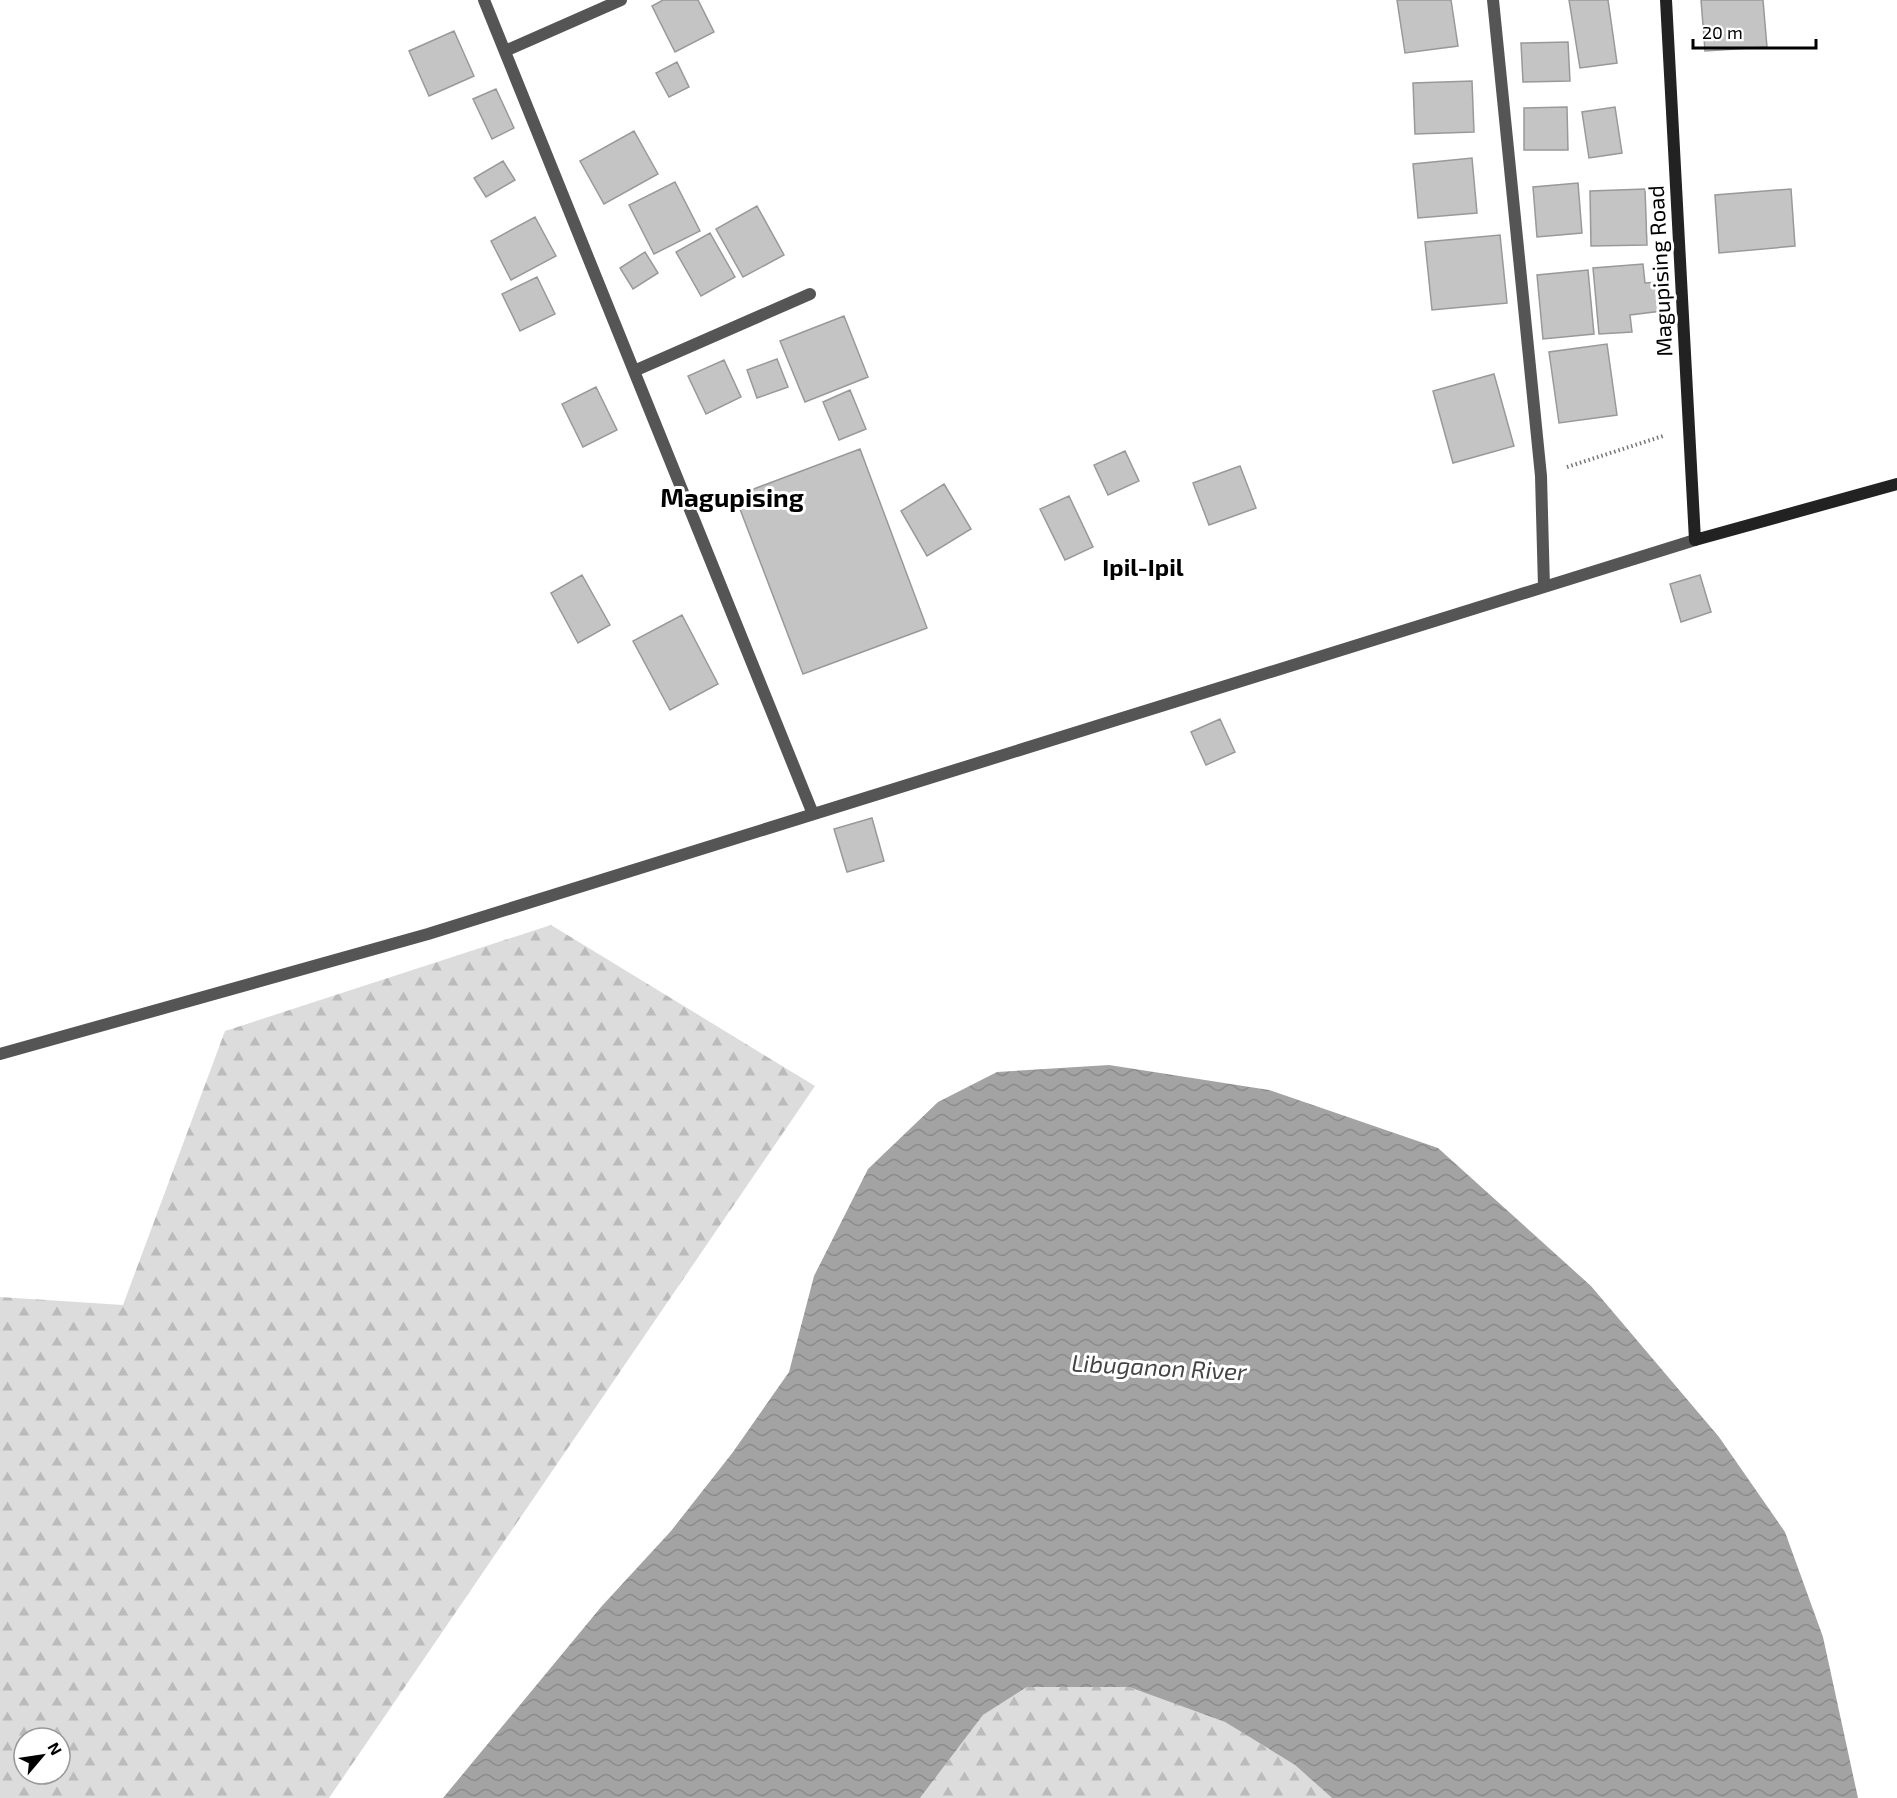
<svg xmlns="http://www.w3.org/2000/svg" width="1897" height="1798" viewBox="0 0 1897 1798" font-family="'Exo 2',sans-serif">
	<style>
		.forest { fill: url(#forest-firs); fill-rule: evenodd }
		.water { fill: url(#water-waves) }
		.building { fill: #c4c4c4; stroke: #999; stroke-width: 1.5 }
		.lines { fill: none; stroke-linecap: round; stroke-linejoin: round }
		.path { stroke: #777; stroke-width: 4; stroke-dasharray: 1.5 3; stroke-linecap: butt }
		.street { stroke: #555; stroke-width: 12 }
		.secondary { stroke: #222; stroke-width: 12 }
		.labels { text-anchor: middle; stroke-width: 6; stroke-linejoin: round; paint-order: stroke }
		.street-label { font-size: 22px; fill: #000; stroke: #fff }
		.neighbourhood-label { font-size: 24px; font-weight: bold; fill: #000; stroke: #fff }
		.water-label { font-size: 24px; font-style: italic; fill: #444; stroke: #fff }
		.quarter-label { font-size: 26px; font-weight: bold; fill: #000; stroke: #fff }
	</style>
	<defs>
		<pattern id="forest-firs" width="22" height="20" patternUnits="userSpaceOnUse" patternTransform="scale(1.5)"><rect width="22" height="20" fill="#dcdcdc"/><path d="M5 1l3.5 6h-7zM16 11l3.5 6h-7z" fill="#bbb"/></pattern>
		<pattern id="water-waves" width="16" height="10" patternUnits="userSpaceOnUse" patternTransform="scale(1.5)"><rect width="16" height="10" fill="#a3a3a3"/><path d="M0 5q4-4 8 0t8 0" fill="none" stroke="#8b8b8b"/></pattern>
	</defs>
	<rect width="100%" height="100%" fill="#fff"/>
	<!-- forest -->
	<path class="forest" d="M551,925L815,1086L329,1798H0V1297L123,1305L225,1031ZM24,1738H60V1774H24Z
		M1027,1687H1129L1225,1722L1295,1765L1332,1798H920L983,1715Z"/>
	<!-- water -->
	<path class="water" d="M1109,1065L1269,1090L1438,1148L1591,1286L1719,1437L1785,1532L1823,1637L1858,1798H1332L1295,1765L1225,1722L1129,1687H1027L983,1715L920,1798H443L601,1607L671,1531L733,1452L789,1372L814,1276L868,1169L938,1102L997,1072Z"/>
	<!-- building -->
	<path class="building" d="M663,0H698L714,32L675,52L652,6Z
		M1397,0H1451L1458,46L1405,53Z
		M1569,0H1608L1617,63L1580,68Z
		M1701,0H1763L1767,47L1705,51Z
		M454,31L474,76L429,96L409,51Z
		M1568,42L1570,81L1523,82L1521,43Z
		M677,62L689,87L669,97L656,73Z
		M1472,81L1474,132L1415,134L1413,83Z
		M496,89L514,128L492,139L473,99Z
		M1567,107L1568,150H1524V108Z
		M1615,107L1622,153L1589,158L1582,112Z
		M634,131L658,174L604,204L580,161Z
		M1472,158L1477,213L1418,218L1413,164Z
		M503,161L515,180L486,197L474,178Z
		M675,182L700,231L654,254L629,205Z
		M1578,183L1582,233L1537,237L1533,187Z
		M1645,189L1647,245L1591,246L1590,191Z
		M1791,189L1795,246L1719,253L1715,195Z
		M757,206L784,255L743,277L716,229Z
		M535,217L556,256L511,280L491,241Z
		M710,233L735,277L701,296L676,252Z
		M1500,235L1507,303L1432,310L1425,242Z
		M645,252L658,273L633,289L620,268Z
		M1643,264L1645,283L1659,282L1662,311L1630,315L1632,332L1599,334L1593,268Z
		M1588,270L1594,334L1543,339L1537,275Z
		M537,277L555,314L520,331L502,294Z
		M844,316L868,377L805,402L780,341Z
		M1607,344L1617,415L1559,423L1549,352Z
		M777,359L788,387L757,398L747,370Z
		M724,360L741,397L706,414L688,376Z
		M1494,374L1514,446L1453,463L1433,391Z
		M596,387L617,430L583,447L562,404Z
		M850,390L866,429L839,440L823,402Z
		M860,449L927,628L803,674L735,496Z
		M1125,451L1139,481L1108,495L1094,465Z
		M1240,466L1256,508L1209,525L1193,483Z
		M944,484L971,529L927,556L901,511Z
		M1069,496L1093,547L1065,560L1040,509Z
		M582,575L610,625L578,643L551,593Z
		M1700,575L1711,612L1681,622L1670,584Z
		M682,615L718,684L670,710L633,641Z
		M1220,719L1235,752L1206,765L1191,732Z
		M872,818L884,861L847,872L834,829Z"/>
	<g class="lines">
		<!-- path -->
		<path class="path" d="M1567,467L1663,436"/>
		<!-- street -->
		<path class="street" d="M484,0L813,814
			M1493,0L1541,476L1544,587
			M505,51L621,0
			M634,371L810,294
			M0,1054L428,934L1695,540"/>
		<!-- secondary -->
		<path class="secondary" d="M1666,0L1695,540L1897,484"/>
	</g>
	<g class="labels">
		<!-- street labels -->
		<g class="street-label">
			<text transform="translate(1660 271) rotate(-93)" y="8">Magupising Road</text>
		</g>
		<!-- neighbourhood labels -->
		<g class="neighbourhood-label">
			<text x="1143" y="576">Ipil-Ipil</text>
		</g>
		<!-- water labels -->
		<g class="water-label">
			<text transform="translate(1159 1368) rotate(3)" y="8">Libuganon River</text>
		</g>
		<!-- quarter labels -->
		<g class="quarter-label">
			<text x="732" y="507">Magupising</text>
		</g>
	</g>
	<!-- north arrow -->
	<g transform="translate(42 1756) rotate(61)"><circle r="28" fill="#ffffff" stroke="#999999" stroke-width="1.5"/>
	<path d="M0-4.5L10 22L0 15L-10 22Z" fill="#000000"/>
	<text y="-9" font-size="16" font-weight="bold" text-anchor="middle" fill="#000000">N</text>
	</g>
	<!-- scale -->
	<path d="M1693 39v9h123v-9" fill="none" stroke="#000000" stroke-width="3"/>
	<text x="1702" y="39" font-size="18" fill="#000000" stroke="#ffffff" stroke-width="4.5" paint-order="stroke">20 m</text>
</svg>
